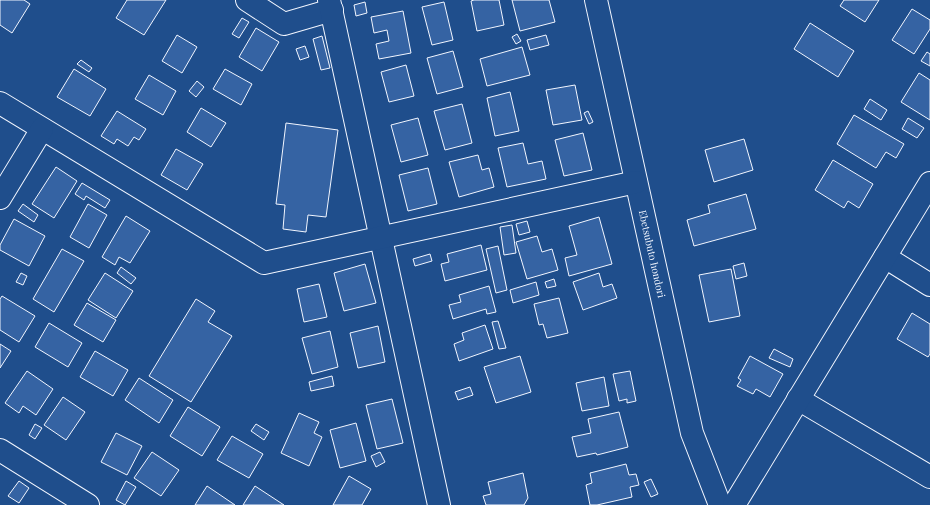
<svg xmlns="http://www.w3.org/2000/svg" width="930" height="505" viewBox="0 0 930 505" font-family="'Playfair Display',serif">
	<style>
		.building { fill: #3563a3; stroke: #f2f6ff }
		.lines { fill: none; stroke-linecap: round; stroke-linejoin: round }
		.minor-casing { stroke: #f2f6ff; stroke-width: 24 }
		.minor { stroke: #1f4e8c; stroke-width: 22 }
		.labels { text-anchor: middle; stroke-width: 3; stroke-linejoin: round; paint-order: stroke }
		.street-label { font-size: 10px; fill: #f2f6ff; stroke: #1f4e8c }
	</style>
	<rect width="100%" height="100%" fill="#1f4e8c"/>
	<!-- building -->
	<path class="building" d="M0,0H24L30,4L12,33L0,25Z
		M127,0H166L144,35L116,18Z
		M474,0H499L504,25L477,31L471,1Z
		M512,0H549L555,22L520,31Z
		M844,0H879L865,22L840,6Z
		M365,2L367,13L356,16L354,5Z
		M444,2L453,40L432,45L422,7Z
		M912,9L930,20V29L914,54L892,40Z
		M403,11L411,53L379,59L376,44L389,41L387,30L374,33L371,17Z
		M242,18L249,22L239,38L232,34Z
		M810,23L854,51L838,77L794,49Z
		M256,28L279,42L262,71L239,57Z
		M517,34L521,41L516,44L512,37Z
		M177,35L197,47L182,73L162,61Z
		M546,35L549,45L530,50L527,40Z
		M322,36L330,68L321,70L313,39Z
		M305,46L309,57L300,60L296,49Z
		M522,47L530,75L487,86L480,59Z
		M453,51L463,87L437,94L427,58Z
		M927,52L930,54V66L921,61Z
		M81,60L92,68L89,72L77,64Z
		M406,65L414,96L389,102L381,72Z
		M74,69L106,89L90,116L57,97Z
		M225,69L252,84L241,105L213,89Z
		M919,73L930,80V120L901,102Z
		M149,75L176,91L163,115L135,99Z
		M197,81L204,87L196,97L189,91Z
		M575,85L582,120L553,125L546,90Z
		M510,92L519,131L495,136L487,98Z
		M870,99L887,110L881,120L864,109Z
		M462,104L472,143L445,150L434,111Z
		M201,108L226,123L211,147L187,132Z
		M117,111L146,129L139,140L134,137L128,146L117,139L114,144L101,136Z
		M588,111L593,122L589,124L584,113Z
		M854,115L904,144L896,158L886,152L876,168L837,144Z
		M418,118L428,155L401,162L391,125Z
		M908,118L924,128L917,138L902,129Z
		M286,123L338,130L326,217L308,215L306,232L283,229L285,205L276,204Z
		M583,133L592,170L564,176L555,140Z
		M744,139L753,170L714,182L705,150Z
		M523,143L528,164L542,161L546,179L507,187L498,148Z
		M176,149L203,164L187,190L161,175Z
		M478,155L482,170L489,168L494,187L459,197L449,162Z
		M833,160L873,184L859,208L848,201L844,208L815,190Z
		M56,167L77,181L54,218L32,204Z
		M428,168L437,204L408,211L399,175Z
		M82,183L110,200L105,208L86,196L84,200L75,194Z
		M746,194L756,229L694,246L687,220L710,213L708,205Z
		M23,204L38,215L34,222L18,211Z
		M88,204L107,215L89,248L70,237Z
		M126,216L150,231L130,263L119,257L115,265L102,257Z
		M599,217L612,264L569,276L565,258L577,255L569,226Z
		M14,219L45,236L29,266L0,250V245Z
		M527,221L530,232L519,235L516,224Z
		M512,225L516,253L504,255L500,227Z
		M537,236L542,252L552,249L558,270L527,279L516,242Z
		M481,245L487,270L445,281L441,264L449,262L447,254Z
		M498,246L507,290L496,293L486,249Z
		M62,249L84,261L54,312L33,299Z
		M430,254L432,261L415,266L413,259Z
		M744,263L747,276L736,279L733,266Z
		M365,264L376,303L344,311L334,273Z
		M121,267L136,278L131,284L117,273Z
		M731,269L740,316L709,322L699,275Z
		M21,273L27,276L23,285L16,282Z
		M105,273L133,291L116,318L88,300Z
		M599,273L603,287L612,284L617,298L583,310L573,282Z
		M554,279L556,286L547,288L545,282Z
		M536,282L539,295L513,303L510,290Z
		M319,284L327,317L304,322L297,289Z
		M489,286L496,312L487,314L486,309L453,319L449,305L461,302L459,295Z
		M2,296L35,316L19,342L0,330V299Z
		M559,298L568,333L547,338L543,324L539,325L534,304Z
		M196,299L215,311L208,322L232,336L191,402L149,376Z
		M87,303L116,320L103,342L74,325Z
		M912,313L930,324V354L928,357L897,339Z
		M498,321L506,348L499,349L492,322Z
		M49,323L82,343L68,367L35,347Z
		M485,325L493,349L459,361L454,344L464,340L462,333Z
		M378,326L385,362L358,368L350,333Z
		M330,331L338,367L312,374L302,338Z
		M0,344L11,351L0,368Z
		M774,349L793,359L790,367L769,358Z
		M95,351L128,370L113,396L80,377Z
		M520,356L531,392L496,403L484,367Z
		M750,356L783,374L770,397L756,389L753,394L737,386L741,380L738,378Z
		M27,371L53,389L36,415L23,406L19,413L5,403Z
		M630,371L636,401L627,403V399L619,401L613,374Z
		M332,376L334,386L311,391L309,382Z
		M604,377L609,406L582,411L576,383Z
		M139,378L173,400L159,423L125,400Z
		M470,387L473,395L458,400L455,392Z
		M63,397L85,412L66,440L44,425Z
		M392,399L403,443L377,449L366,405Z
		M188,407L220,427L202,456L170,436Z
		M619,412L628,447L597,455L596,453L577,457L572,437L591,433L588,419Z
		M299,413L319,422L314,433L322,437L309,466L281,453Z
		M356,423L366,461L340,468L330,430Z
		M35,424L42,428L35,439L29,435Z
		M256,424L269,432L264,440L251,431Z
		M116,433L142,446L127,475L101,462Z
		M232,436L263,454L249,478L217,460Z
		M152,452L179,470L161,496L134,478Z
		M380,452L385,462L376,467L371,456Z
		M626,464L629,475L636,474L639,485L630,487L632,497L597,505H590L586,485L592,483L590,473Z
		M523,473L528,498L524,505H486L483,496L491,494L488,482Z
		M349,476L371,489L362,505H333Z
		M651,479L658,494L651,497L644,482Z
		M19,481L29,488L19,503L8,496Z
		M126,481L136,487L125,505L116,500Z
		M207,486L235,505H195Z
		M255,486L284,505H243Z"/>
	<g class="lines">
		<!-- minor casing -->
		<g class="minor-casing">
			<g id="minor">
				<path d="M247,0L284,24L332,10"/>
				<path d="M329,0L439,505"/>
				<path id="s1" d="M596,0L692,433L720,505"/>
				<path d="M0,103L264,263L636,182"/>
				<path d="M0,198L42,129"/>
				<path d="M885,257L930,285"/>
				<path d="M798,399L930,477"/>
				<path d="M0,450L88,505"/>
				<path d="M734,505L930,183"/>
			</g>
		</g>
		<!-- minor -->
		<use href="#minor" class="minor"/>
	</g>
	<g class="labels">
		<!-- street labels -->
		<g class="street-label">
			<text dy="4" stroke="none"><textPath href="#s1" startOffset="260">Ebetsubuto hondori</textPath></text>
		</g>
	</g>
</svg>
